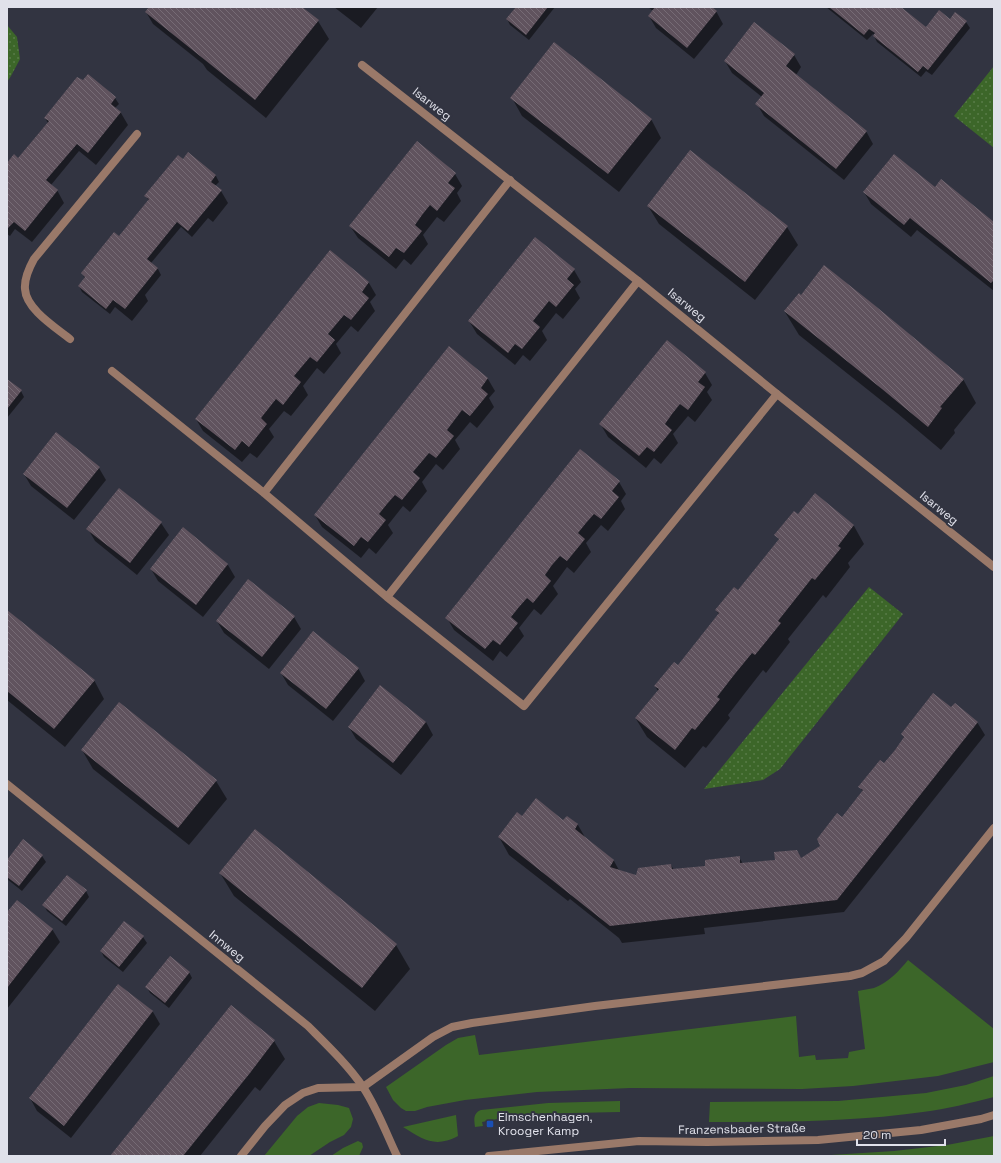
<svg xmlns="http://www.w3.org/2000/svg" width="1001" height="1163" viewBox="0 0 1001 1163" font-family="'Space Grotesk',sans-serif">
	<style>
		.green { fill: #3c6629 }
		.park { fill: url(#park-dots) }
		.shadow { fill: #0007 }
		.building { fill: url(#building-back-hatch) }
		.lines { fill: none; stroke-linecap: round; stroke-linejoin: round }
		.service { stroke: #9a7969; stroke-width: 8 }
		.minor { stroke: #9a7969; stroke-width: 8 }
		.transit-dot { fill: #1a4fb4; stroke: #323441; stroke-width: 1.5 }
		.labels { text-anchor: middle; stroke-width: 4; stroke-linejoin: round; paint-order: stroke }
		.street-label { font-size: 12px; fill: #e0e1ea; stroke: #323441 }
		.poi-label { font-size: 12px; fill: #e0e1ea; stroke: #323441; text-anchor: start }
	</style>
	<defs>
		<pattern id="park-dots" width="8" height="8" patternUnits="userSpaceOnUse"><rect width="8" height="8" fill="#3c6629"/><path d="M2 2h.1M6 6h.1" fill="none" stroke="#587c48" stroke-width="1.8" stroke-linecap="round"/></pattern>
		<pattern id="building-back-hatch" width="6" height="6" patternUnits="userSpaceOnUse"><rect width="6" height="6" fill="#60535e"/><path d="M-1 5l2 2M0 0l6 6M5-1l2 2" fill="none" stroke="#766b75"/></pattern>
	</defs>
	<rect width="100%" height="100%" fill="#323441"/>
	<!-- green -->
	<path class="green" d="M908,960L994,1029V1062L938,1076L853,1086L802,1089L630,1088L537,1092L465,1100L427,1107L415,1111H406L401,1108L393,1100L386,1087L446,1045L458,1038L475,1035L479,1055L796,1016L799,1057L815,1055L816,1060L848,1058L849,1052L865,1049L858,991C863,990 869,989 874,988C888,983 899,971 908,960Z
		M994,1076V1097C970,1103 947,1109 923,1112C852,1122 781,1122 709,1122L710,1102L838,1101L926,1093L966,1085Z
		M620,1101V1112L523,1114L482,1122L483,1126L475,1127C474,1120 473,1113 481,1110L548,1103Z
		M319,1103L338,1105L349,1108L353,1119L351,1127L344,1135L330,1142L309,1156H264L297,1116L308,1107Z
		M456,1115L458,1136C435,1148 424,1140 403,1127Z
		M994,1136V1156H815L894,1151L947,1145Z
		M358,1141L362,1143L363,1147L359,1156H331L343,1148Z"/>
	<!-- park -->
	<path class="park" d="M7,25L17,37L20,59L11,76L7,82Z
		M994,66V148L954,116Z
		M869,587L903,614L780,769L763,780L704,789Z"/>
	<!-- shadow -->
	<path class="shadow" d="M150,7H301L318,21L329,39L266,118L207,70L203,64L153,24L146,12Z
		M334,7H378L361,28Z
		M517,7H555L529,40L510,25L507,19Z
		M648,7H711L716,11L723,24L694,59L656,28L649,16L653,11Z
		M826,7H903L902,9L926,28L950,20L955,13L966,22L970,28L932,75L926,71L921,77L877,42L874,36L875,35L873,34L867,40Z
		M754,24L794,55L801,67L796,75L866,131L873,144L844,180L764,116L757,104L762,97L732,73L725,61Z
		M115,98L119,104L115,108L121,113L128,125L96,165L79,151L51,185L57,190L64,203L32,242L15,229L10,236L7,234V164L18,159L48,123L45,118Z
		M512,98L651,119L661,138L619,192L522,116Z
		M690,151L787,227L798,245L755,300L659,224L648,206Z
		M188,154L216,176L219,182L215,186L221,191L228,203L213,222L208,218L192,237L181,227L151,263L158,269L161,275L145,295L148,301L132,321L115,307L110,314L82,292L79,286L85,279L82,273L119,237L149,201L146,196L183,160Z
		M455,174L462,186L457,193L461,201L444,222L437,217L423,235L428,244L411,265L404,259L396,269L358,238L350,226Z
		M935,188L994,223V291L917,230L911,237L871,204L864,192Z
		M330,252L369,283L376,295L370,302L375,311L358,332L351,326L336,344L341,353L324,374L317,368L303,386L308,395L291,416L284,411L269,429L274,437L257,458L250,453L242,462L203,431L196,419Z
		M574,270L581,282L575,289L580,298L563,319L556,313L542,331L547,340L530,361L523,355L515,365L477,334L469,321Z
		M785,312L963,379L976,403L954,430L955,433L941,450L897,413L799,335Z
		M449,348L488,379L495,391L489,398L494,407L477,428L470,422L455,440L460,449L443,470L436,464L422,482L427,491L410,512L403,506L388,525L393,533L376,554L369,548L361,558L322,527L315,515Z
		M705,373L712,385L707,392L712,400L695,422L688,416L673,434L678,443L661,464L654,458L646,468L608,437L601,425Z
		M7,380L21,391L24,397L7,418Z
		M99,468L106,480L74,520L31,486L24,474Z
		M619,482L626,494L621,501L625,509L608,531L601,525L586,543L591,552L574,573L567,567L559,578L553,586L558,594L541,615L534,609L519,628L524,636L507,657L500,651L493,661L454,630L447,618Z
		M119,489L161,523L169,535L137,575L95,541L88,529Z
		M815,495L854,526L864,544L848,563L850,567L826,598L823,595L788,639L790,642L766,673L763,670L745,693L728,715L730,718L706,748L703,746L685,768L647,737L636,719L658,691L655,686L678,667L719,615L716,610L738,591L779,540L776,535L799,516Z
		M228,565L235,577L203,617L158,581L151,569Z
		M7,611L94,680L104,699L65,747L7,700Z
		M294,617L301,629L269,669L224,633L217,621Z
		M358,668L365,681L333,721L288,685L281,673Z
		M120,704L216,781L227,799L189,845L93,769L82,750Z
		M951,709L977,722L985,735L844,912L704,928L705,934L622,943L619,938L570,899L568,901L509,855L499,837L522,817L564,822L567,817L578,825L586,839L614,861L620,872L637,877L671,865L674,870L706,867L739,857L743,864L801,859L822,847L863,792L860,787L884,764L904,739L902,734Z
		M426,722L433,735L401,775L356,739L349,727Z
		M42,856L46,862L22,891L7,879V861Z
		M220,873L396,945L410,969L375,1011L234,896Z
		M86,891L89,897L66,926L47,911L44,905Z
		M7,914L52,929L60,942L7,1009Z
		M124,922L143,937L147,943L123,972L104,957L101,951Z
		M189,972L192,978L169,1008L150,993L147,987Z
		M119,985L153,1012L160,1024L71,1138L37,1111L30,1098Z
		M231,1006L274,1041L285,1059L260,1091L255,1087L200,1156H111Z"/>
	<!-- building -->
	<path class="building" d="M149,7H302L319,20L255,100L145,12Z
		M516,7H548L526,35L506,19Z
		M655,7H712L717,11L687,48L648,16Z
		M829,7H901L926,27L939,10L950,19L955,12L967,21L928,70L923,66L918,72L873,36L875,33L869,29L864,35Z
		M754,22L795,54L786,66L867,131L836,169L755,104L764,93L724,61Z
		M554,42L652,119L608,174L510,98Z
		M88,74L116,97L111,104L121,112L88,153L77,144L46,180L58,190L25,231L14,222L7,229V163L14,154L18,158L49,121L44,118L77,77L83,80Z
		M417,141L456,173L448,183L455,188L437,211L430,205L422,215L415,225L422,231L404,253L396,248L389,257L349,226Z
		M690,150L788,226L745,282L647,206Z
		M188,152L216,175L211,182L222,190L188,231L177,222L147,259L158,268L125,309L113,300L106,309L78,286L85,277L81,273L114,232L119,236L149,199L144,196L178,155L183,159Z
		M894,154L935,187L941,179L994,222V280L991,283L910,218L904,225L863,192Z
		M535,237L575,269L567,279L574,285L556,307L549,301L533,321L540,327L522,349L515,344L508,353L468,321Z
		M330,250L369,282L362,292L369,298L351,320L344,315L328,334L335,340L317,362L310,357L294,376L301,382L283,405L276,399L261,418L267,424L249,447L242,441L235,450L195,419Z
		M824,265L873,304L964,379L940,407L942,408L928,427L882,389L784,311L799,293L801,295Z
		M667,340L706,372L698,382L705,387L688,410L680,404L672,414L665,424L672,430L654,452L647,447L639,456L599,424Z
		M449,346L488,378L481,388L488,394L470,416L462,410L447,430L454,436L436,458L429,453L413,472L420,478L402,500L395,495L387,504L379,514L386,520L368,542L361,537L354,546L314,515Z
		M7,379L22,390L7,409Z
		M56,432L100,467L67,508L23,474Z
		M580,449L620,481L612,491L619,497L601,519L594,514L586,523L578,533L585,539L567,561L560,556L552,565L545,575L551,581L533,603L527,598L519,607L511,617L518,623L500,645L493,640L485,649L445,618Z
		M119,488L162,522L130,563L86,529Z
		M815,493L854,525L838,546L841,548L815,580L812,578L778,621L781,623L755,655L752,653L734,675L717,697L720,699L695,730L692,728L675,750L635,718L659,689L654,686L674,662L678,665L719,613L715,610L734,587L738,590L779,539L774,535L794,511L798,514Z
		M183,527L228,564L196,605L150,569Z
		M248,579L295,616L262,657L216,621Z
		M7,610L95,680L54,729L7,691Z
		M313,631L359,668L326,709L280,673Z
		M380,685L426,722L393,763L348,727Z
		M933,693L951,707L955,703L978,722L837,900L610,926L498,837L517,812L522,816L536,798L563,820L567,816L578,824L575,829L614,860L610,867L636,875L638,868L671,864L672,869L705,866V860L740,856V863L775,860L774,852L797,850L801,858L820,846L817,839L837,813L842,817L863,790L858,787L880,760L884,763L895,750L904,737L901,734Z
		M119,702L217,780L178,828L81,750Z
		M255,829L397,944L362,988L219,873Z
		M23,839L43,855L19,886L7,877V860Z
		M67,875L87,890L62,921L42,905Z
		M17,900L53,929L7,988V912Z
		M124,921L144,936L119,967L100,951Z
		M170,956L190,972L165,1003L145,987Z
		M118,984L153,1011L64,1126L29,1098Z
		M231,1005L275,1040L250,1073L183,1156H110Z"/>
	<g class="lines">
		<!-- service -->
		<path class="service" d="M70,339C55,327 26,309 25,289C24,278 29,268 34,259L137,134
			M112,371L264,493L387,597L524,706L777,394
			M264,493L510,180
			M387,597L638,281
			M241,1156L265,1126L285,1105L303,1093L318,1088L363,1087L433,1037L452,1027L472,1023L595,1006L825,979L850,976L862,973L884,961L906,938L994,828"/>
		<!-- minor -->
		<path class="minor" d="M362,65L638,281L777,394L994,567
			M7,784L308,1026C327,1045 348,1065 363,1087C377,1108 386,1133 397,1156
			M489,1156L639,1141L707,1142L818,1140L921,1130L981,1119L994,1115"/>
	</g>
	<!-- markers -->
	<rect class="transit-dot" x="486" y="1120" width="8" height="8" rx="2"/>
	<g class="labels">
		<!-- street labels -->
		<g class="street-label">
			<text transform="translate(432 104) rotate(38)" y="4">Isarweg</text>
			<text transform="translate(687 305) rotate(39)" y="4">Isarweg</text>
			<text transform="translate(939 508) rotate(39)" y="4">Isarweg</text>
			<text transform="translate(227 946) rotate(39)" y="4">Innweg</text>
			<text transform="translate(742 1129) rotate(-1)" y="4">Franzensbader Straße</text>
		</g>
		<!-- poi labels -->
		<g class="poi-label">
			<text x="498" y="1121">Elmschenhagen,<tspan x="498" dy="14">Krooger Kamp</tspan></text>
		</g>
	</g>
	<!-- border -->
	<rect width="1001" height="1163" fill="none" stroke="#e0e1ea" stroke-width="16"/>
	<!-- scale -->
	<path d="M857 1139v6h88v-6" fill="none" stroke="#e0e1ea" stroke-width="2"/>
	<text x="863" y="1139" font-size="12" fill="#e0e1ea" stroke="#323441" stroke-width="3" paint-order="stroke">20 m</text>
</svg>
